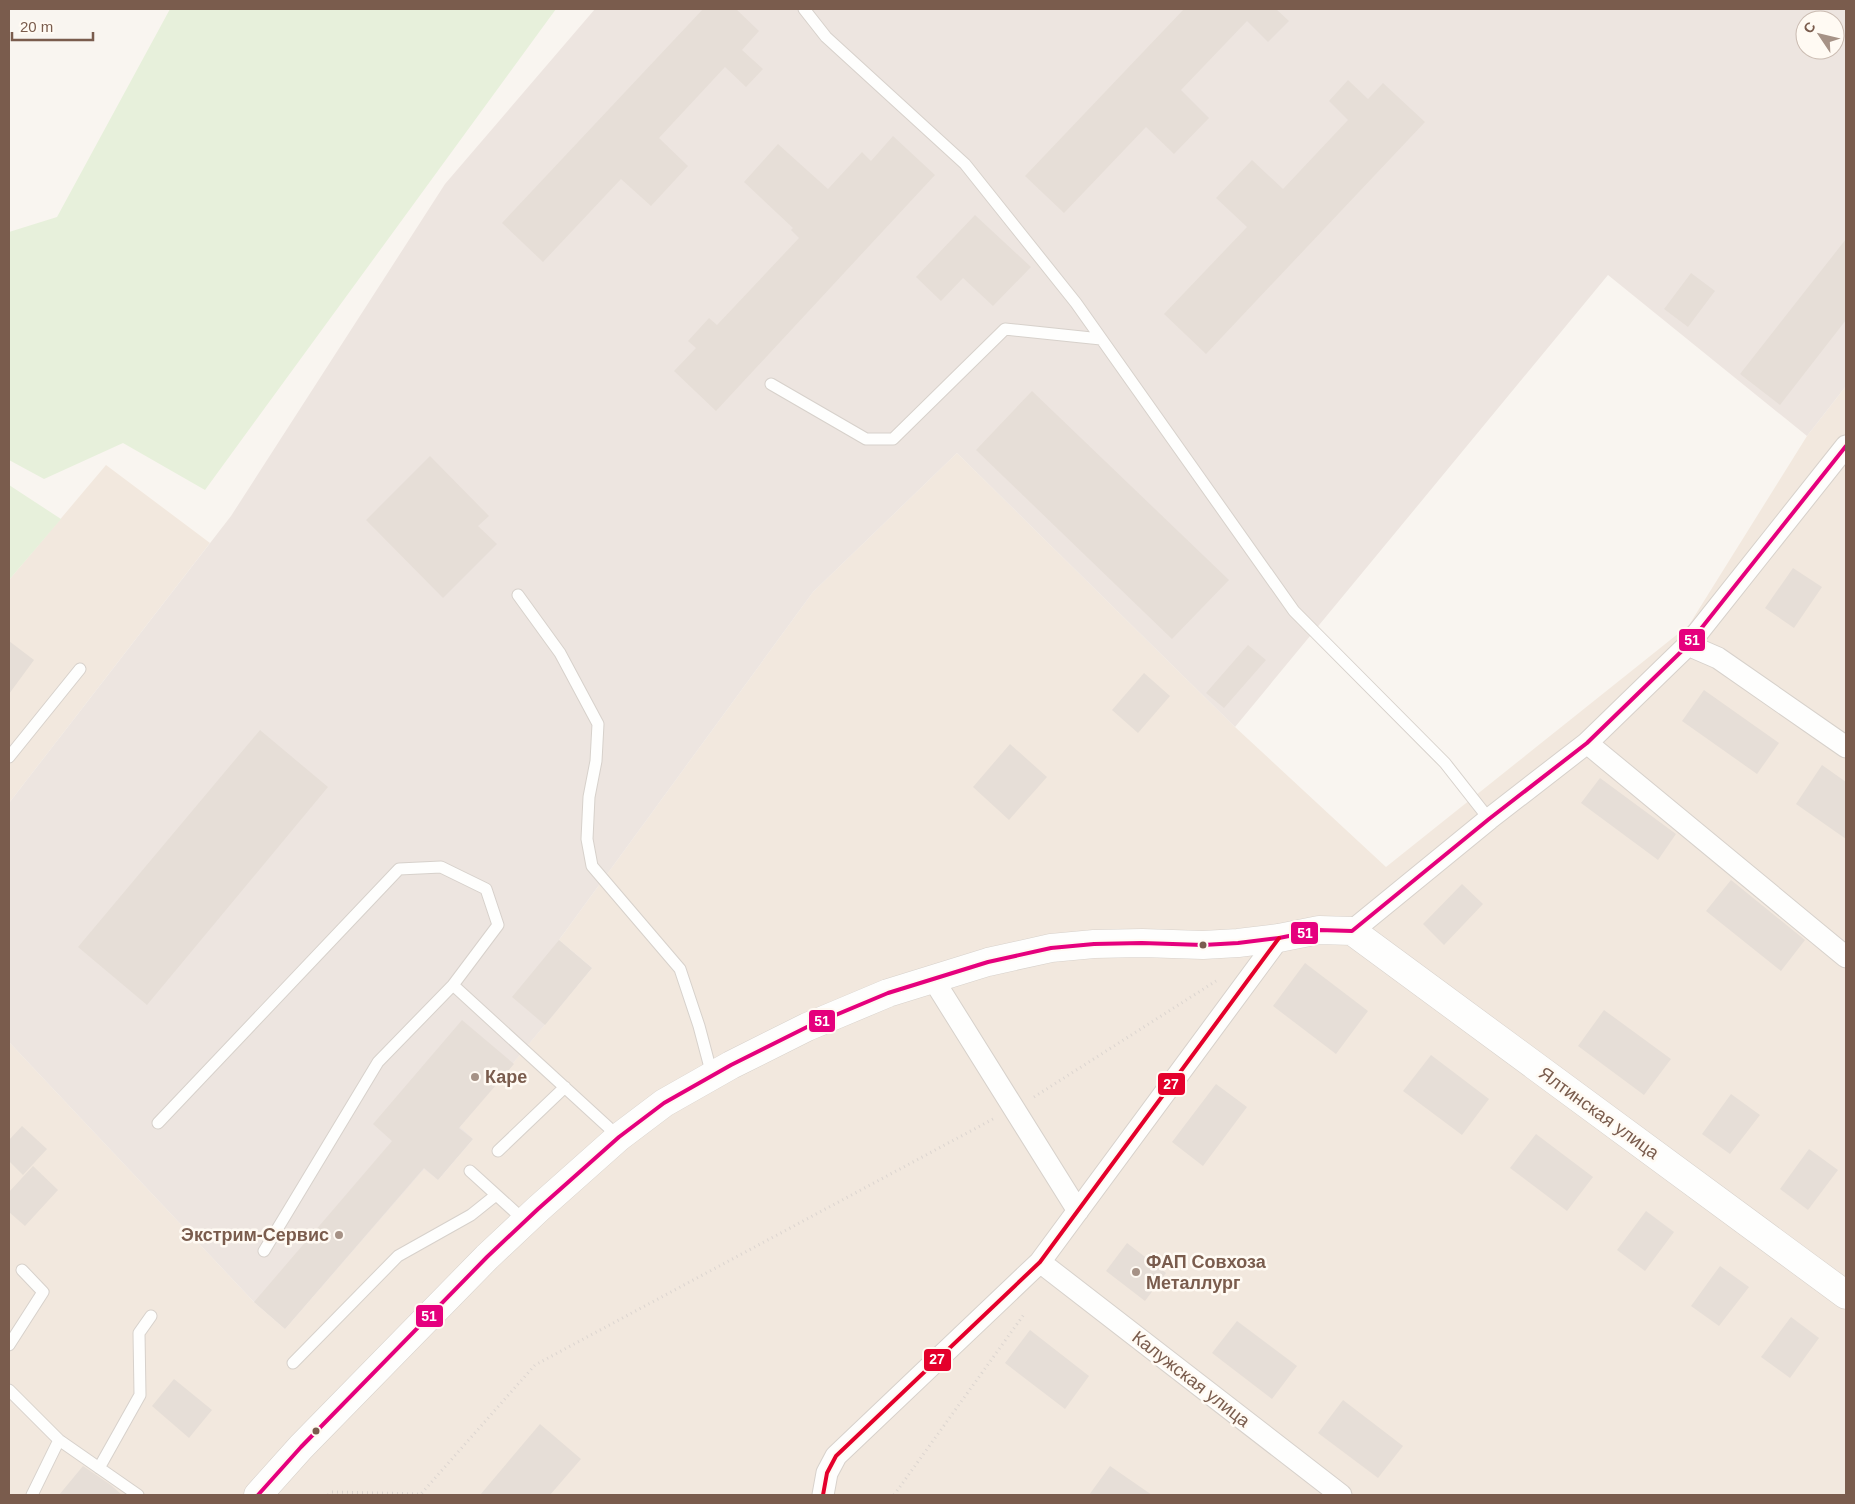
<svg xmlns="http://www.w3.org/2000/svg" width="1855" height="1504" viewBox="0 0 1855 1504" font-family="Arial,sans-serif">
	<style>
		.residential { fill: #f2e8de }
		.industrial { fill: #ede5e0; fill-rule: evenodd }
		.green { fill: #e7f0db }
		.building { fill: #e6ded7 }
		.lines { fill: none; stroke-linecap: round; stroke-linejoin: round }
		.service-casing { stroke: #d7d1cb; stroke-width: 13 }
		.minor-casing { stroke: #d7d1cb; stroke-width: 23 }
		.tertiary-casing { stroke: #d7d1cb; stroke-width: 29 }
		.path { stroke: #dcd5d0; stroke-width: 3; stroke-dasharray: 1 4; stroke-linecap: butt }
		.service { stroke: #fefefd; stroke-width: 11 }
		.minor { stroke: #fefefd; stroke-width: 21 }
		.tertiary { stroke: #fefefd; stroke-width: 28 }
		.bus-1-casing { stroke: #fffaf3; stroke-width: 8 }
		.bus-2-casing { stroke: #fffaf3; stroke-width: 8 }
		.bus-1 { stroke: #e5007d; stroke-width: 4 }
		.bus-2 { stroke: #e4002b; stroke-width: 4 }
		.bus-dot { fill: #7a5c4d; stroke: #fffaf3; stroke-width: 2 }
		.poi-dot { fill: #a69286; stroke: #fffaf3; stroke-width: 2 }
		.labels { text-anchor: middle; stroke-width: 5; stroke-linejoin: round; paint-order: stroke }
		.poi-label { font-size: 18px; font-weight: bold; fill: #7a5c4d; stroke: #fffaf3; text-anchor: start }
		.street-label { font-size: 18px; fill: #7a5c4d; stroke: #fffaf3 }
		.line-badge { stroke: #fffaf3; stroke-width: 2 }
		.badge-label { font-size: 14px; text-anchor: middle; font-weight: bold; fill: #fff }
	</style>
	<rect width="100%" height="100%" fill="#f9f5f0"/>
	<!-- residential -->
	<path class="residential" d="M1846,386V1495H9V1042L254,1302L285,1329L424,1168L438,1180L473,1139L459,1128L592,968L559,940L813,592L957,453L1235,727L1386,867L1689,625L1807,436Z
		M106,465L210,543L9,803V580Z"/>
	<!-- industrial -->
	<path class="industrial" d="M595,9H1846V386L1807,436L1608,275L1235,727L957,453L813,592L559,940L592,968L460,1127L473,1139L438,1180L424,1169L285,1329L254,1302L9,1042V803L231,516L445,184ZM1805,20H1835V50H1805Z"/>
	<!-- green -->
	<path class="green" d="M170,9H556L205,490L123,443L44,479L9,460V232L57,217Z
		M9,485L61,519L9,580Z"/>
	<!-- building -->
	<path class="building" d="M703,9H736L759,31L742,50L763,69L746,87L725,67L659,138L688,166L651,206L621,179L543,262L502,223Z
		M1184,9H1276L1289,21L1268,42L1247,21L1181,90L1209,118L1174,154L1146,127L1064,213L1025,176Z
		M1348,80L1368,99L1383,83L1425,122L1206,354L1164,314L1247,227L1216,198L1252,160L1283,189L1348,120L1329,101Z
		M893,136L935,175L716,411L674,371L696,348L688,341L709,318L717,325L799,238L791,230L793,228L744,182L778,144L828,189L862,152L871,161Z
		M975,215L1031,267L993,306L963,278L941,301L916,277Z
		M1846,239V320L1780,405L1740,374Z
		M1691,273L1715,291L1688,327L1664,309Z
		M1032,391L1229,580L1172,639L976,450Z
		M430,456L489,516L478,526L497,544L443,598L366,520Z
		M1793,568L1822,587L1794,628L1765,608Z
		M9,641L34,660L9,694Z
		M1248,645L1266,660L1224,708L1206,693Z
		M1144,673L1170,696L1138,733L1112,710Z
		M1704,690L1779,743L1757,774L1682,721Z
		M260,730L328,787L147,1005L78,947Z
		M1010,744L1047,777L1009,820L973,787Z
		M1822,765L1846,782V839L1796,804Z
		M1600,778L1676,834L1658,860L1581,803Z
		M1731,880L1805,940L1781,971L1706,911Z
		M1462,884L1483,904L1444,945L1423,924Z
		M559,940L592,968L545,1025L512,997Z
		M1305,963L1368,1011L1336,1054L1273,1006Z
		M1604,1010L1671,1059L1644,1095L1578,1046Z
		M462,1020L514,1064L459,1128L473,1139L438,1180L424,1168L285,1329L254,1302L392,1141L373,1124Z
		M1431,1055L1489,1099L1462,1135L1403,1091Z
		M1216,1084L1247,1107L1203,1166L1172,1142Z
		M1731,1094L1760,1115L1730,1154L1702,1134Z
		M22,1126L47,1149L23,1175L9,1161V1140Z
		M1536,1134L1593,1177L1567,1211L1510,1168Z
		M1809,1149L1838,1170L1808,1210L1780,1189Z
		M33,1166L58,1190L25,1226L9,1212V1192Z
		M1646,1211L1674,1232L1645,1271L1617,1250Z
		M1127,1243L1166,1273L1145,1301L1106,1271Z
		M1720,1266L1749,1287L1719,1326L1691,1306Z
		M1791,1317L1819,1338L1790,1378L1761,1357Z
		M1237,1321L1297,1366L1272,1399L1212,1353Z
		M1030,1330L1089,1376L1065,1409L1005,1363Z
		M174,1379L212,1410L189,1438L152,1406Z
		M1343,1400L1403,1446L1378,1478L1318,1433Z
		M540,1424L581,1459L550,1495H480Z
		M83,1466L111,1485L122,1495H59Z
		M1110,1466L1152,1495H1089Z"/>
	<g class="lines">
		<!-- service casing -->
		<g class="service-casing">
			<path id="service" d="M804,9L826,37L965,164L1076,303L1294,611L1445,763L1489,819
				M771,384L866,439H893L1005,329L1101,339
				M518,595L560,653L598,724L596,761L589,797L587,839L592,866L680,969L699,1026L712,1075
				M9,757L80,669
				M453,985L619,1137
				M158,1123L399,869L441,867L486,889L498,925L453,985L378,1062L264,1251
				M498,1151L565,1087
				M470,1171L525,1221
				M9,1345L43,1292L22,1270
				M293,1363L398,1256L471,1215L496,1195
				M9,1390L59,1440L138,1495
				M99,1468L140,1395L139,1333L151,1316
				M32,1495L59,1440"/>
		</g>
		<!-- minor casing -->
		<g class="minor-casing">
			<path id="minor" d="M1688,645L1718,658L1846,747
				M1587,743L1846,957
				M1352,931L1489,819L1587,743L1688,645L1846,446
				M933,979L1078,1211
				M1040,1262L1341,1495
				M823,1495L827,1473L836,1456L1040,1262L1279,938"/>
		</g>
		<!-- tertiary casing -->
		<g class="tertiary-casing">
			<path id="tertiary" d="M258,1495L301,1447L487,1257L538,1209L619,1137L664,1103L731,1065L807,1027L888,993L988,962L1051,948L1094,944L1142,943L1203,945L1238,943L1279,938L1319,930L1352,931L1846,1295"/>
		</g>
		<!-- path -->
		<path class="path" d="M1034,1097L1216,981
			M328,1495L332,1492L421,1494L535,1365L993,1119
			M894,1495L1025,1313"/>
		<!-- service -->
		<use href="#service" class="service"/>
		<!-- minor -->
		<use href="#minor" class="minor"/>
		<!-- tertiary -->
		<use href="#tertiary" class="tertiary"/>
		<!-- bus-1 casing -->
		<g class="bus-1-casing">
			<path id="bus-1" d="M258,1495L301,1447L487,1257L538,1209L619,1137L664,1103L731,1065L807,1027L888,993L988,962L1051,948L1094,944L1142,943L1203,945L1238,943L1279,938L1319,930L1352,931L1489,819L1587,743L1688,645L1846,446"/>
		</g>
		<!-- bus-2 casing -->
		<g class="bus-2-casing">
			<path id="bus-2" d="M823,1495L827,1473L836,1456L1040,1262L1279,938"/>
		</g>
		<!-- bus-1 -->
		<use href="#bus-1" class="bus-1"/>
		<!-- bus-2 -->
		<use href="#bus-2" class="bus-2"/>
	</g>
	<!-- markers -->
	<g class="bus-dot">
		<circle cx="1203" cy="945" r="4.5"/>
		<circle cx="316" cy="1431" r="4.5"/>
	</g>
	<g class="poi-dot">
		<circle cx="475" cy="1077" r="5"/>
		<circle cx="339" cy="1235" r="5"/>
		<circle cx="1136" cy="1272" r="5"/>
	</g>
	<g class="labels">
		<!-- poi labels -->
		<g class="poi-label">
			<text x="485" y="1083">Каре</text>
			<text x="329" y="1241" text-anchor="end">Экстрим-Сервис</text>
			<text x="1146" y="1268">ФАП Совхоза<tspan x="1146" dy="21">Металлург</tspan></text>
		</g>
		<!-- street labels -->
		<g class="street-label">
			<text transform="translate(1599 1113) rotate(36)" y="6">Ялтинская улица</text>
			<text transform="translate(1191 1379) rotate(38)" y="6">Калужская улица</text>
		</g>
	</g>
	<g class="line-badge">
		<rect x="1678" y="628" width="28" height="24" rx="5" fill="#e5007d"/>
		<rect x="1290" y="921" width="29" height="24" rx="5" fill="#e5007d"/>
		<rect x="808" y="1009" width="28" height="24" rx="5" fill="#e5007d"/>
		<rect x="1157" y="1072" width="29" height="24" rx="5" fill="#e4002b"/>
		<rect x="415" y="1304" width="29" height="24" rx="5" fill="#e5007d"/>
		<rect x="923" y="1348" width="29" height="24" rx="5" fill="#e4002b"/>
	</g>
	<g class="badge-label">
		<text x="1692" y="645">51</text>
		<text x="1305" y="938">51</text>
		<text x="822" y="1026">51</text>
		<text x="1171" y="1089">27</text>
		<text x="429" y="1321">51</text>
		<text x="937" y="1364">27</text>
	</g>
	<!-- border -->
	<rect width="1855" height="1504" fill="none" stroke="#7a5c4d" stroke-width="20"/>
	<!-- north arrow -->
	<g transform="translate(1820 35) rotate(305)"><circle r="24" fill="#fffaf3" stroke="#cabbb1"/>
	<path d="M0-4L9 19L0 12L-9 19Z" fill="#a69286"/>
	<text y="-8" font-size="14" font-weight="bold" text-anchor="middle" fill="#7a5c4d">С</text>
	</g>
	<!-- scale -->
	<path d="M12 32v8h81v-8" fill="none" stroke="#7a5c4d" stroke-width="2.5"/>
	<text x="20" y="32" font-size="15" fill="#7a5c4d" stroke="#fffaf3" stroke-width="4" paint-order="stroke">20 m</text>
</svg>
